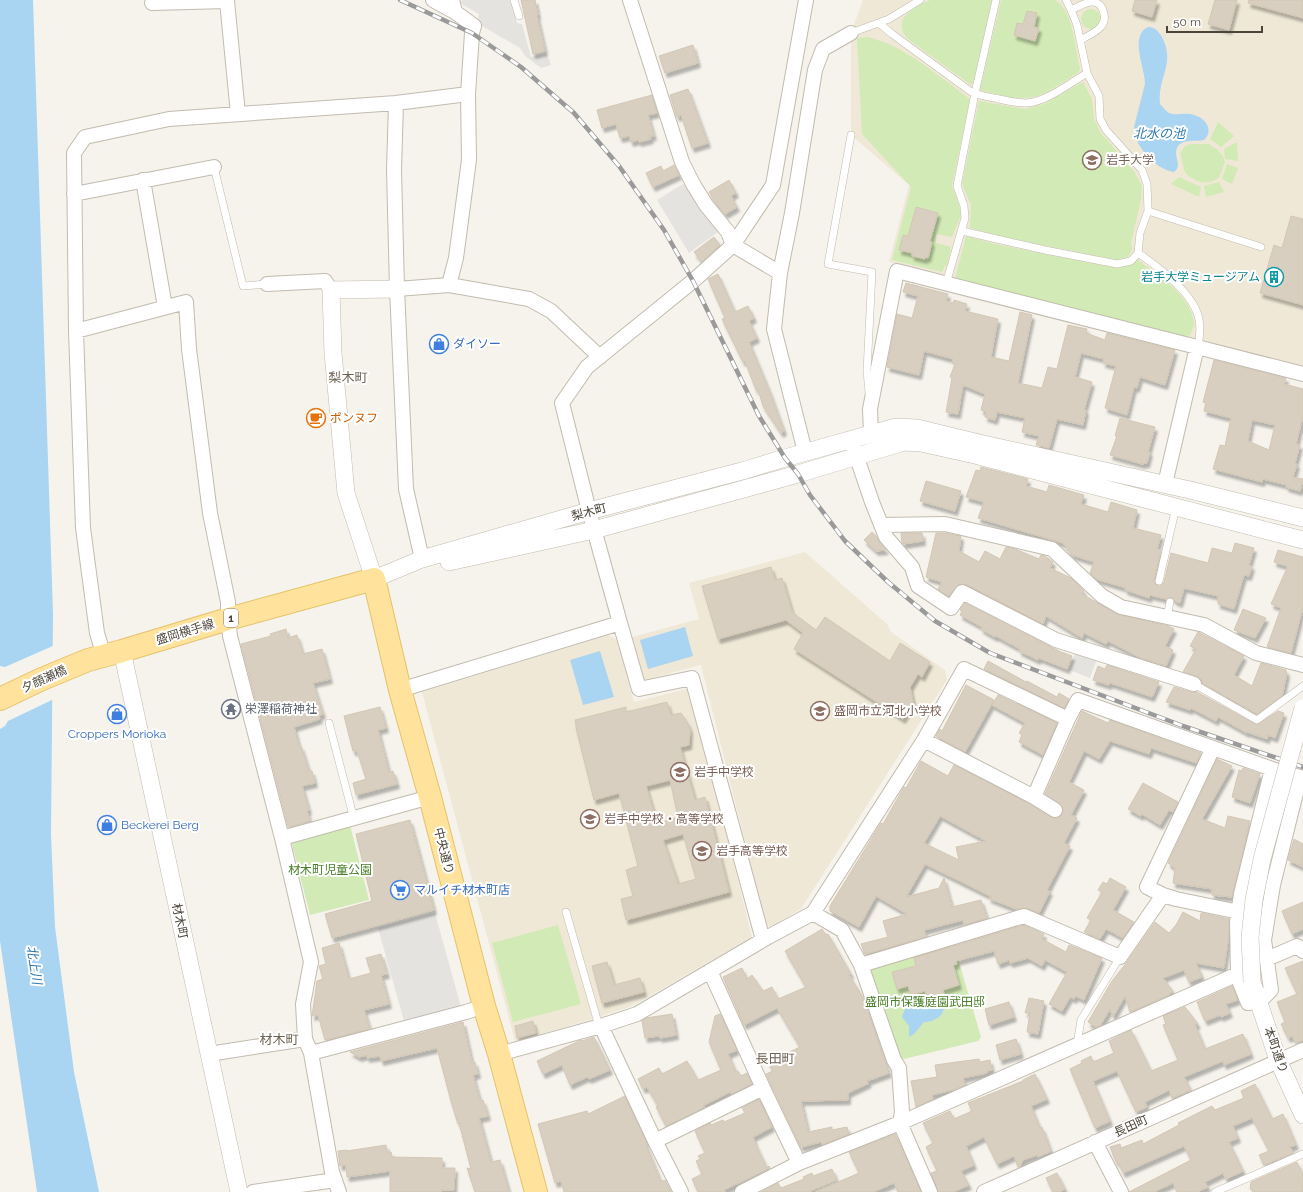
<svg xmlns="http://www.w3.org/2000/svg" width="1303" height="1192" viewBox="0 0 1303 1192" font-family="Raleway,'Noto Sans JP',sans-serif">
	<style>
		.education { fill: #efe8d6 }
		.green { fill: #d2eab5 }
		.parking { fill: #e5e3e0 }
		.water { fill: #a9d4f2 }
		.pier { fill: #f6f3ec }
		.building { fill: #d8cfc1; stroke: #d3c7b4; fill-rule: evenodd; filter: url(#shadow) }
		.lines { fill: none; stroke-linecap: round; stroke-linejoin: round }
		.service-casing { stroke: #c2bbae; stroke-width: 8 }
		.minor-casing { stroke: #c2bbae; stroke-width: 16 }
		.tertiary-casing { stroke: #c2bbae; stroke-width: 18 }
		.primary-casing { stroke: #e6c16a; stroke-width: 24 }
		.service { stroke: #fff; stroke-width: 7 }
		.minor { stroke: #fff; stroke-width: 14 }
		.tertiary { stroke: #fff; stroke-width: 17 }
		.primary { stroke: #ffe39c; stroke-width: 22 }
		.rail-casing { stroke: #9a9a9a; stroke-width: 4.5 }
		.rail { stroke: #fff; stroke-width: 3; stroke-dasharray: 9; stroke-linecap: butt }
		.tertiary-bridge-casing { stroke: #c2bbae; stroke-width: 18; stroke-linecap: butt }
		.tertiary-bridge { stroke: #fff; stroke-width: 17 }
		.labels { text-anchor: middle; stroke-width: 4; stroke-linejoin: round; paint-order: stroke }
		.shield { fill: #fff; stroke: #817c74; stroke-width: 1 }
		.shield-label { font-size: 11px; font-weight: bold; fill: #4b4439 }
		.education-label { font-size: 12px; fill: #785e54; stroke: #fff; text-anchor: start }
		.culture-label { font-size: 12px; fill: #0d838f; stroke: #fff; text-anchor: end }
		.shop-label { font-size: 12px; fill: #366cbe; stroke: #fff; text-anchor: start }
		.food-label { font-size: 12px; fill: #c56008; stroke: #fff; text-anchor: start }
		.street-label { font-size: 12px; fill: #4b4439; stroke: #fff }
		.worship-label { font-size: 12px; fill: #5b616d; stroke: #fff; text-anchor: start }
		.park-label { font-size: 12px; fill: #4a7f2a; stroke: #fff }
		.water-label { font-size: 13px; font-style: italic; fill: #2e7ab2; stroke: #fff }
		.neighbourhood-label { font-size: 13px; fill: #6e6250; stroke: #fff }
	</style>
	<defs>
		<filter id="shadow"><feDropShadow dx="2.5" dy="4.5" stdDeviation="1" flood-color="#0004"/></filter>
	</defs>
	<rect width="100%" height="100%" fill="#f6f3ec"/>
	<!-- education -->
	<path class="education" d="M863,0H1303V369L889,262L909,185L851,135V33Z
		M805,552L887,624L891,632L945,670L947,680L801,909L770,927L765,923L701,665L644,680L632,637L699,619L689,583Z
		M609,635L617,640L634,702L686,689L691,692L752,937L632,1006L586,1021L515,1041L422,692Z"/>
	<!-- green -->
	<path class="green" d="M930,0H992L974,80L971,85L908,39C890,19 914,8 930,0Z
		M1001,0H1054C1073,7 1076,52 1080,70L1076,74C1063,82 1042,98 1026,98C1011,99 995,94 980,90Z
		M1081 19a10 10 0 1 1 20 0a10 10 0 1 1-20 0Z
		M869,37C877,40 885,42 893,46C921,60 945,81 970,99L952,186L959,205L961,215L952,237L936,234V243L951,247L947,266H945L942,272L892,260L911,187L862,134L857,38Z
		M1083,82L1092,99L1094,119L1101,133L1134,171L1142,186L1141,200L1131,243L1132,249L1128,257L1116,260L1004,237L970,228L971,205L962,184L979,101L1025,109L1044,104Z
		M1218,122L1234,136L1221,147L1210,139Z
		M1237,142L1238,161L1225,159L1224,149Z
		M1190,144H1209L1218,150L1223,156L1225,162L1219,178C1209,184 1202,184 1192,178C1189,176 1187,175 1185,172C1183,168 1182,158 1180,153L1185,146Z
		M1227,164L1238,168L1232,184L1222,179Z
		M1179,177L1201,187L1199,197L1171,184Z
		M1219,182L1224,192L1206,197L1204,186Z
		M966,236L995,244L1116,268L1131,265L1138,260C1158,275 1192,296 1194,324C1194,327 1191,332 1190,335L1182,337L955,279Z
		M350,825L369,900L310,915L291,840Z
		M558,925L581,1004L513,1022L492,943Z
		M952,944L954,945L981,1037L978,1041L904,1059L898,1055L868,970Z"/>
	<!-- parking -->
	<path class="parking" d="M462,0H511L517,23L522,24L531,57L547,54L551,65L541,68L525,56L520,48L477,23L479,14L460,3Z
		M686,182L718,232L689,253L657,200Z
		M1076,651L1097,659L1090,678L1069,670Z
		M435,913L461,1007L404,1021L378,928Z"/>
	<!-- water -->
	<path class="water" d="M0,0H33L53,614L51,835L55,927L74,1072L99,1192H37L0,941Z
		M1148,27C1155,27 1158,31 1162,37C1176,64 1157,78 1160,104C1163,107 1166,111 1169,113C1177,116 1186,112 1194,115C1206,118 1214,131 1204,140C1196,142 1182,138 1177,148C1173,157 1183,165 1174,172C1155,169 1134,146 1134,127L1145,84C1145,68 1129,36 1148,27Z
		M685,627L693,656L648,669L640,640Z
		M600,651L614,697L583,705L570,660Z
		M933,1003L941,1005L944,1008C943,1017 933,1022 924,1022L914,1034L909,1037V1026L902,1017L905,1009L913,1006Z"/>
	<!-- pier -->
	<path class="pier" d="M55,645L54,699L8,721L5,726L0,729V666L5,667Z"/>
	<!-- building -->
	<path class="building" d="M521,0H535L538,15L537,16L545,51L533,54Z
		M1135,0H1157L1152,17L1132,11Z
		M1215,0H1237L1229,30L1208,24Z
		M1249,0H1303V18L1248,3Z
		M1027,11L1037,13L1034,27L1039,28L1035,41L1014,35L1017,23L1023,24Z
		M693,45L698,63L665,73L659,56Z
		M688,89L708,143L692,148L681,115L677,117L670,95Z
		M652,95L657,113L648,115L654,136H650L651,139L639,142L638,140L631,142L629,136L620,138L616,124L602,128L597,110Z
		M674,165L679,175L653,187L646,173L661,166L663,171Z
		M729,180L736,193L731,196L737,207L725,214L715,202L709,192Z
		M916,207L938,213L930,241L932,242L928,258L925,257V259L912,256V253L899,250L903,235L908,236Z
		M1291,216L1303,219V305L1260,293L1274,245L1282,248Z
		M714,237L720,245L702,262L694,252Z
		M718,274L735,312L748,306L754,318L749,321L757,338L749,342L769,390L784,431L781,433L763,406L758,389L756,390L745,361L743,362L722,319L725,318L708,279Z
		M906,283L948,294L946,301L953,303L954,300L967,304L965,311L998,319L991,357L1009,361L1020,312L1032,315L1018,383L1042,388L1048,367L1057,369L1068,325L1087,329L1086,333L1105,340L1107,333L1175,350L1165,385L1140,377L1137,388L1134,387L1127,415L1105,408L1116,366L1103,363L1104,359L1081,353L1075,377L1092,382L1084,410H1086L1083,425L1057,419L1049,448L1036,445L1039,436L1022,432L1025,418L997,412L995,420L985,417L986,412L981,410L985,394L963,385L958,414L946,412L952,378L950,377L955,364L952,363L953,359L924,351L919,375L887,367L897,314L912,318L918,296L903,292Z
		M1214,360L1286,378L1284,384L1303,389V416L1296,444L1300,445L1295,463L1297,464L1293,477L1303,479L1300,491L1286,487L1287,485L1263,479L1262,482L1213,469L1220,445L1225,446L1231,418L1204,411L1206,403L1203,402ZM1252,420L1275,425L1269,450L1248,441Z
		M1120,418L1155,427L1148,452H1150L1147,463L1142,464L1110,455L1117,436H1115Z
		M981,467L1028,479L1026,486L1047,492L1049,485L1084,495L1081,504L1108,512L1111,502L1137,510L1133,528L1161,535L1157,549L1161,550L1154,580L1155,584L1158,586H1161L1164,582L1171,553L1208,563L1212,548L1232,553L1235,543L1254,548L1249,565L1252,566L1249,576L1244,575L1234,609L1218,604V596L1184,588L1180,603L1175,601L1171,597L1166,599L1150,595L1149,598L1125,590L1126,588L1096,579L1090,573L1094,562L1072,555L1063,543L978,518L984,502L966,497L976,470L980,471Z
		M926,481L961,491L955,511L920,501Z
		M872,532L876,536L879,542L886,550L876,551L864,540Z
		M901,533H922L923,541L903,544L902,542Z
		M936,533H944L961,536L959,551L979,562L985,551L1000,559L1006,547L1015,549L1039,559L1041,555L1045,556L1053,562L1050,568L1071,578L1084,591L1082,594L1117,614L1168,626L1174,629L1165,646L1173,650L1166,666L1141,658L1108,641L1106,644L1084,633L1082,638L1046,616L1043,624L966,584L958,585L949,596H948L938,589L942,582L926,577Z
		M1278,550L1303,557V607L1291,653L1267,647L1281,608L1271,604L1287,568V566L1274,562Z
		M771,567L775,580L782,578L792,612L816,630L825,617L890,661L900,643L930,662L922,677L918,674L910,687L913,702L903,719L794,649L803,633L786,620L718,639L702,586Z
		M965,603L1061,652L1072,656L1067,669L1039,658L1038,660L1019,651L1020,649L996,636L995,637L981,629L982,627L960,615L962,611L960,610Z
		M1243,609L1266,618L1255,638L1234,630Z
		M286,629L288,638L297,635L303,654L322,649L330,679L313,683L323,714L319,716L320,719L294,727L299,746H301L309,771H312L315,783L302,786L309,810L307,811L310,821L290,827L288,826L241,644L271,636L270,634Z
		M1198,632L1244,656L1234,675L1252,686L1261,663L1286,670V672L1287,673L1282,696L1257,714L1202,683L1201,679L1197,676L1183,672L1196,649L1190,646Z
		M988,661L1026,682L1027,681L1057,697L1059,693L1069,699L1064,708L984,669Z
		M1107,665L1159,682L1152,697L1110,683L1109,685L1093,680L1098,666L1105,669Z
		M966,685L994,700L965,752L936,736L940,729L942,731Z
		M1174,687L1191,692H1197L1257,725L1278,711L1284,713L1275,738L1268,735L1267,739L1247,732V733L1218,717L1216,721L1191,708L1190,710L1166,702Z
		M998,695L1057,723L1043,755L1019,742L1022,735L1019,733L1025,723L992,705Z
		M667,702L671,715L681,713L688,724L690,730L689,745L680,747L695,800L705,797L729,892L626,920L621,899L633,896L626,870L638,866L619,793L594,800L576,728V725L575,720L626,707V712ZM670,780L678,817L657,824L646,786ZM683,834L696,879L678,884L663,840Z
		M380,707L386,728L378,730L389,772L393,771L397,784L356,795L353,783L366,779L357,751H353L344,716Z
		M1082,711L1108,723L1110,720L1201,753L1196,763L1151,748L1149,754L1110,741L1099,759L1084,751L1069,782L1084,790L1071,815L1077,818L1064,843L1070,846L1047,890L1050,891L1039,913L1027,908L1016,909L988,898L992,897L925,864L906,897L939,888L944,878L952,907L981,900L987,918L964,925L963,920L924,930L926,937L865,954L861,944L888,937L883,921L907,914L876,896L859,927L830,911V906L881,823L883,824L904,787L906,788L921,761L948,776L954,765L1030,804L1051,817L1054,818H1059L1062,814L1063,810L1062,806L1045,794ZM940,816L986,841L956,847L959,860L924,843Z
		M1217,759L1232,766L1202,819L1225,828L1228,816L1250,821L1232,897L1212,895V889L1173,883L1175,868L1168,863Z
		M1243,768L1260,774L1250,803L1232,797L1239,770L1242,771Z
		M1143,783L1178,802L1173,812L1169,810L1160,825L1142,814L1141,816L1128,809Z
		M410,820L434,910L332,938L325,914L372,901L356,834Z
		M1294,839L1303,844V867L1288,860Z
		M1110,878L1126,887L1113,910L1134,922L1123,938L1106,929L1100,939L1084,932L1091,920L1087,918L1102,892L1098,890L1103,882L1107,884Z
		M1303,902V929L1292,934L1282,911Z
		M1183,912L1200,921L1201,913L1229,919V934L1224,968L1196,963L1202,977L1189,982L1184,970L1163,978L1173,991L1167,996L1130,1012L1125,996L1113,1017L1110,1009L1100,1026L1096,1027L1088,1022L1112,981L1127,962L1155,922L1169,933L1176,925Z
		M1024,925L1044,934L1042,939L1066,952L1069,945L1102,958L1084,1000L1076,996L1074,999L1070,997L1062,1011L1049,1004L1067,972L1045,960L1042,966L1028,958L1010,963L1009,960L998,964L994,951L956,961L957,964L953,965L959,985L943,990L944,994L927,998L925,991L911,995L908,986L897,989L892,972L916,966L914,958Z
		M822,929L826,935L828,934L851,974L849,975L864,999L889,1073L867,1081L869,1083L848,1093V1100L801,1101L808,1132L832,1127V1130L847,1127L849,1134L822,1145L821,1142L801,1147L766,1074L773,1071L768,1062L800,1047L777,1008L744,1025L723,977L742,968L747,979L752,975L763,991L772,987L778,999L806,987L785,951Z
		M339,943L349,979L371,973L366,958L381,954L387,974L381,975L389,1004L364,1010L370,1029L325,1040L318,1015L312,1016L317,981L323,979L319,966L326,964L322,948Z
		M1303,961V1040L1296,1043L1292,1036L1288,1038L1281,1024L1285,1022L1277,1002L1297,994L1285,968Z
		M607,962L614,985L640,978L644,992L602,1003L592,966Z
		M1232,986L1238,1000L1226,1004L1230,1013L1221,1017L1220,1015L1205,1021L1197,1002Z
		M1029,998L1044,1001L1038,1034L1027,1032L1030,1012L1025,1013Z
		M1009,1002L1014,1017L989,1025L985,1009Z
		M1185,1007L1198,1024L1195,1025L1205,1049L1243,1034L1251,1054L1224,1065L1223,1061L1184,1077L1191,1090L1172,1098L1169,1090L1145,1102L1147,1107L1136,1112L1117,1071L1093,1081L1110,1121L1095,1128L1070,1069L1082,1063L1081,1061L1091,1056L1093,1062L1114,1053L1109,1041L1131,1030L1151,1071L1178,1060L1163,1025L1166,1024L1163,1016Z
		M672,1014L676,1035L660,1038L659,1036L645,1038L642,1021L646,1018Z
		M720,1014L737,1050L728,1054L736,1072L738,1071L741,1076L747,1073L752,1084L731,1094L730,1092L704,1105V1108L666,1126L656,1107L658,1106L647,1087L643,1089L638,1079L659,1068L662,1074L687,1061L698,1080L721,1070L709,1042L715,1016Z
		M533,1021L536,1033L517,1038L515,1026Z
		M463,1022L472,1063L475,1062L478,1074L473,1075L480,1101L483,1100L488,1116L479,1118L491,1162L500,1160L509,1192H475L467,1168L471,1169L459,1123L458,1124L452,1105L437,1048L381,1061L380,1056L367,1058V1055L359,1057L350,1052Z
		M594,1037L610,1070L589,1079L587,1077L570,1085L562,1065L543,1074L537,1061L581,1040L582,1041Z
		M1016,1039L1021,1054L1000,1060L996,1045Z
		M979,1059L980,1062L990,1060L992,1070L987,1071V1073L963,1078L965,1085L956,1089L932,1095L933,1099L916,1107L911,1081L937,1077L935,1065Z
		M1035,1074L1047,1099L1031,1106L1040,1128L1042,1127L1051,1151L1038,1157L1037,1155L1023,1160L1020,1167H1018L1014,1156L997,1164L984,1137L966,1146L974,1165L961,1171L969,1185L953,1192H938L931,1173L937,1171L926,1147L933,1143L923,1123L950,1111L954,1119L972,1111L968,1103L1023,1081V1080Z
		M1255,1084L1272,1119L1283,1114L1296,1145L1290,1147L1293,1153L1264,1165L1259,1155L1269,1151L1252,1118L1233,1126L1238,1138L1229,1142L1243,1171L1226,1179L1223,1173L1205,1182L1208,1187L1197,1192H1177L1173,1183L1154,1192H1129L1191,1160L1184,1146L1123,1173L1118,1162H1116L1110,1147L1120,1144L1121,1148L1142,1140L1143,1144L1179,1125L1178,1123L1212,1106L1215,1110L1244,1098L1241,1091Z
		M625,1096L646,1142H645L661,1182L665,1180L671,1192H564L561,1181L555,1183L538,1124L587,1111L588,1114Z
		M759,1099L772,1127L753,1137L756,1145L767,1168L769,1166L770,1168L724,1190L726,1192H698L692,1179L702,1174L696,1161L700,1159L698,1156L705,1153L695,1131L710,1123L711,1125L723,1120L724,1122L745,1113L742,1108Z
		M895,1134L921,1192H898L894,1183L873,1192H815L859,1173L849,1152Z
		M386,1145L387,1152H391L392,1157L442,1158V1168H455L454,1190H441V1192H390V1171L347,1177L346,1165L340,1166L338,1151L347,1150V1151Z
		M1297,1162L1303,1175V1192H1255L1250,1189L1251,1182Z
		M832,1169L837,1180L808,1192H761L778,1183L781,1188L804,1179L803,1177L812,1173L813,1176Z
		M1057,1173L1065,1189L1059,1192H1053L1046,1178Z"/>
	<g class="lines">
		<!-- service casing -->
		<g class="service-casing">
			<path id="service" d="M514,0L519,16
				M1066,0L1071,10L1077,25L1087,73L1099,96L1100,119L1106,130L1142,170L1147,184L1148,211L1140,233L1138,253C1157,266 1187,289 1196,310C1201,321 1201,336 1197,347
				M1071,10C1078,7 1085,2 1092,2C1097,2 1100,4 1102,8C1111,26 1094,33 1080,40
				M879,23L892,34L970,91C979,96 989,97 999,99C1008,101 1017,103 1027,103C1046,102 1070,83 1087,73
				M851,33L889,19L920,0
				M851,135L828,264L872,272L867,371L869,393
				M214,167L243,286L267,284
				M1148,211L1261,247
				M962,231L1045,250L1117,264L1131,261L1138,253
				M946,284L965,218L964,206L957,186L975,93L996,0
				M1159,581L1176,507
				M1167,617L1170,602
				M1194,684L1257,720L1303,686
				M329,723L354,819
				M566,912L599,1026
				M1077,1044L1081,1020L1120,957
				M1215,1192L1303,1154"/>
		</g>
		<!-- minor casing -->
		<g class="minor-casing">
			<path id="minor" d="M433,0L455,12
				M630,0L682,162L693,184L706,205L728,232L733,245L780,273
				M152,3L227,1L238,114
				M143,180L165,307
				M74,194L214,167
				M267,284L325,281L331,290
				M449,285L529,299L551,311L600,357
				M397,289L449,285L456,258L469,160L468,94L472,33L474,26L455,12L452,0
				M76,331L186,302L189,349L210,513L228,602V619L230,636L282,838L311,962L303,1004L305,1039L311,1053L332,1172L339,1192
				M871,433L870,409L897,271L1197,347L1303,374
				M853,446L872,502L886,537L912,567L918,586L951,608L962,592L1056,640L1194,684
				M805,452L774,329L780,273L792,213L815,70L823,49L851,33
				M1165,484L1197,347
				M882,525L945,524L1052,549L1102,596L1121,607L1204,625L1256,653L1303,665
				M422,559L406,489L397,289L394,170L396,103L468,94
				M620,623L639,689L692,678L763,940
				M104,656L97,633L83,528L76,331L74,153L85,137L169,119L396,103
				M400,690L620,623L589,511L562,403L587,367L693,281L733,245L773,185L806,0
				M924,740L1034,797L1055,810
				M1034,797L1068,719
				M282,838L430,797
				M1163,895L1147,887L1213,748
				M813,913L842,930L861,965L894,1060L899,1068L902,1112L900,1123L930,1192
				M1267,959L1297,946L1303,951
				M861,965L1024,916L1120,957L1163,895L1176,899L1239,912
				M710,971L763,1088L799,1163
				M601,1026L655,1141L681,1192
				M311,1053L466,1012L484,1006
				M209,1054L305,1039
				M499,1054L601,1026L637,1014L768,937L813,913L924,740L964,669L1068,719L1078,700L1272,769
				M655,1141L763,1088
				M1095,1142L1121,1192
				M253,1192L335,1180
				M742,1192L799,1163L900,1123L1238,974L1240,983L1248,1003L1259,1002L1271,990L1264,940L1273,885L1300,777L1272,769L1241,894L1237,922L1238,974
				M984,1192L1303,1050"/>
		</g>
		<!-- tertiary casing -->
		<g class="tertiary-casing">
			<path id="tertiary" d="M449,562L594,530L798,474L904,442L921,443L975,455L1303,540
				M374,579L422,559L589,511L742,471L785,458L896,427L917,428L979,443L1190,490L1303,518
				M374,579L346,493L333,353L331,290L397,289
				M122,651L239,1192
				M1252,982L1278,1060L1303,1115"/>
		</g>
		<!-- primary casing -->
		<g class="primary-casing">
			<path id="primary" d="M0,699L42,679L88,660L122,651L228,619L374,579L400,690L430,797L484,1006L499,1054L536,1192"/>
		</g>
		<!-- service -->
		<use href="#service" class="service"/>
		<!-- minor -->
		<use href="#minor" class="minor"/>
		<!-- tertiary -->
		<use href="#tertiary" class="tertiary"/>
		<!-- primary -->
		<use href="#primary" class="primary"/>
		<!-- rail casing -->
		<g class="rail-casing">
			<path id="rail" d="M400,0L472,33L521,67L574,113L619,166L664,230L693,281L759,416L785,458L798,474L810,495L845,541L888,582L935,621L990,653L1183,726L1303,767"/>
		</g>
		<!-- rail -->
		<use href="#rail" class="rail"/>
		<!-- tertiary-bridge casing -->
		<g class="tertiary-bridge-casing">
			<path id="tertiary-bridge" d="M1252,982L1250,937L1254,900L1262,859L1303,708"/>
		</g>
		<!-- tertiary-bridge -->
		<use href="#tertiary-bridge" class="tertiary-bridge"/>
	</g>
	<!-- icons -->
	<defs>
		<g id="university-ring" transform="scale(1)"><circle r="9.5" fill="#fff" stroke="#8d6e63" stroke-width="1.5"/><path d="M0-5L7-2L0 1L-7-2ZM-4 1L0 2.5L4 1V4Q0 6-4 4Z" fill="#8d6e63"/></g>
		<g id="building-ring" transform="scale(1)"><circle r="9.5" fill="#fff" stroke="#0f9aa8" stroke-width="1.5"/><path d="M-4-6H4V6H1V3H-1V6H-4ZM-2.5-4.3h1.7v1.8h-1.7ZM.8-4.3h1.7v1.8H.8ZM-2.5-1h1.7V.8h-1.7ZM.8-1h1.7V.8H.8Z" fill="#0f9aa8"/></g>
		<g id="shop-ring" transform="scale(1)"><circle r="9.5" fill="#fff" stroke="#3f7fe0" stroke-width="1.5"/><path d="M-5-2.5h2.3a2.7 3.5 0 0 1 5.4 0H5L5.5 6h-11ZM-1.5-2.5h3a1.5 2.3 0 0 0-3 0Z" fill="#3f7fe0"/></g>
		<g id="cafe-ring" transform="scale(1)"><circle r="9.5" fill="#fff" stroke="#e8710a" stroke-width="1.5"/><path d="M-5.5-4.5H6V0H3Q3 3.5 0 3.5H-2.5Q-5.5 3.5-5.5 0ZM3-3.2v2h1.7v-2ZM-6 4.5H4V6H-6Z" fill="#e8710a"/></g>
		<g id="temple-ring" transform="scale(1)"><circle r="9.5" fill="#fff" stroke="#6b7280" stroke-width="1.5"/><path d="M0-6L5-2H3V0L6.5 2.5H4V6H1.5V3h-3V6H-4V2.5H-6.5L-3 0V-2H-5Z" fill="#6b7280"/></g>
		<g id="school-ring" transform="scale(1)"><circle r="9.5" fill="#fff" stroke="#8d6e63" stroke-width="1.5"/><path d="M0-5L7-2L0 1L-7-2ZM-4 1L0 2.5L4 1V4Q0 6-4 4Z" fill="#8d6e63"/></g>
		<g id="supermarket-ring" transform="scale(1)"><circle r="9.5" fill="#fff" stroke="#3f7fe0" stroke-width="1.5"/><path d="M-6-5.5h2.5l.6 2H6L4.5 2H-2.5L-4.4-4H-6ZM-1.5 3.2a1.3 1.3 0 1 0 .1 0ZM3 3.2a1.3 1.3 0 1 0 .1 0Z" fill="#3f7fe0"/></g>
	</defs>
	<g fill-rule="evenodd">
		<use href="#university-ring" x="1092" y="160"/>
		<use href="#building-ring" x="1274" y="277"/>
		<use href="#shop-ring" x="439" y="344"/>
		<use href="#cafe-ring" x="316" y="418"/>
		<use href="#temple-ring" x="231" y="709"/>
		<use href="#school-ring" x="820" y="711"/>
		<use href="#shop-ring" x="117" y="714"/>
		<use href="#school-ring" x="680" y="772"/>
		<use href="#school-ring" x="590" y="819"/>
		<use href="#shop-ring" x="107" y="825"/>
		<use href="#school-ring" x="702" y="851"/>
		<use href="#supermarket-ring" x="400" y="890"/>
	</g>
	<g class="labels">
		<!-- shield labels -->
		<rect class="shield" x="224" y="609" width="14" height="18" rx="3"/>
		<g class="shield-label">
			<text x="231" y="622">1</text>
		</g>
		<!-- education labels -->
		<g class="education-label">
			<text x="1106" y="164">岩手大学</text>
			<text x="834" y="715">盛岡市立河北小学校</text>
			<text x="694" y="776">岩手中学校</text>
			<text x="604" y="823">岩手中学校・高等学校</text>
			<text x="716" y="855">岩手高等学校</text>
		</g>
		<!-- culture labels -->
		<g class="culture-label">
			<text x="1260" y="281">岩手大学ミュージアム</text>
		</g>
		<!-- shop labels -->
		<g class="shop-label">
			<text x="453" y="348">ダイソー</text>
			<text x="117" y="738" text-anchor="middle">Croppers Morioka</text>
			<text x="121" y="829">Beckerei Berg</text>
			<text x="414" y="894">マルイチ材木町店</text>
		</g>
		<!-- food labels -->
		<g class="food-label">
			<text x="330" y="422">ポンヌフ</text>
		</g>
		<!-- street labels -->
		<g class="street-label">
			<text transform="translate(589 512) rotate(-15)" y="4">梨木町</text>
			<text transform="translate(185 632) rotate(-17)" y="4">盛岡横手線</text>
			<text transform="translate(44 679) rotate(-24)" y="4">夕顔瀬橋</text>
			<text transform="translate(444 851) rotate(76)" y="4">中央通り</text>
			<text transform="translate(180 921) rotate(78)" y="4">材木町</text>
			<text transform="translate(1276 1050) rotate(70)" y="4">本町通り</text>
			<text transform="translate(1131 1126) rotate(-24)" y="4">長田町</text>
		</g>
		<!-- worship labels -->
		<g class="worship-label">
			<text x="245" y="713">栄澤稲荷神社</text>
		</g>
		<!-- park labels -->
		<g class="park-label">
			<text x="330" y="874">材木町児童公園</text>
			<text x="925" y="1006">盛岡市保護庭園武田邸</text>
		</g>
		<!-- water labels -->
		<g class="water-label">
			<text x="1159" y="138">北水の池</text>
			<text transform="translate(35 965) rotate(81)" y="5">北上川</text>
		</g>
		<!-- neighbourhood labels -->
		<g class="neighbourhood-label">
			<text x="348" y="382">梨木町</text>
			<text x="279" y="1044">材木町</text>
			<text x="775" y="1063">長田町</text>
		</g>
	</g>
	<!-- scale -->
	<path d="M1167 26v6h95v-6" fill="none" stroke="#4b4439" stroke-width="2"/>
	<text x="1173" y="26" font-size="12" fill="#4b4439" stroke="#ffffff" stroke-width="3" paint-order="stroke">50 m</text>
</svg>
